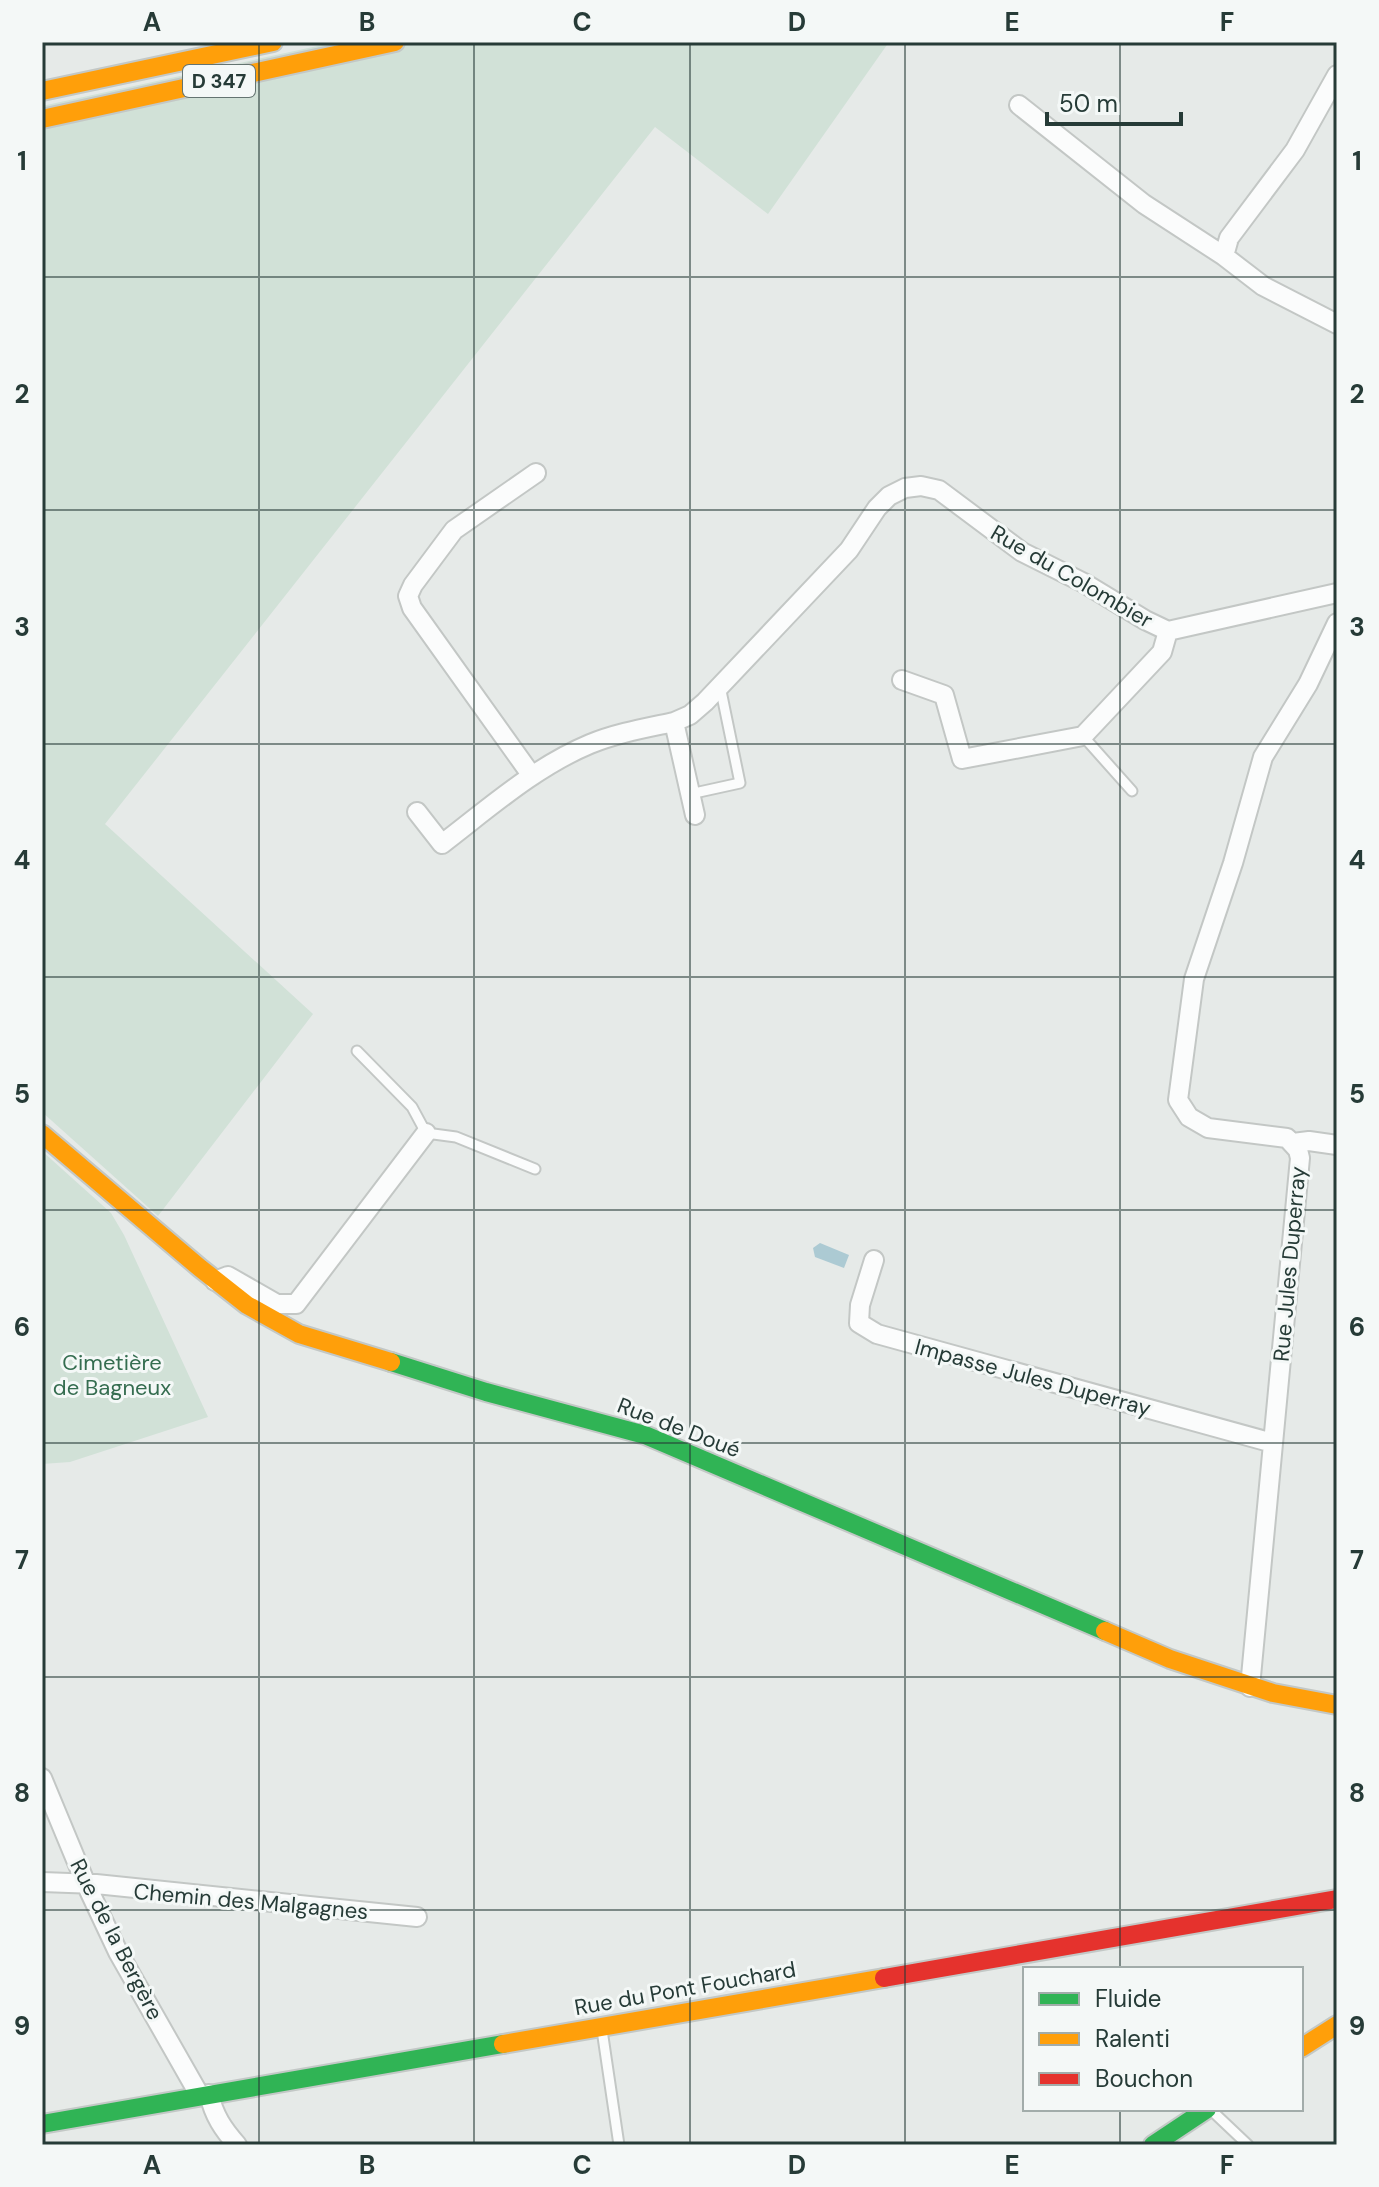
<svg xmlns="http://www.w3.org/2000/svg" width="1379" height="2187" viewBox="0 0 1379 2187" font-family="'DM Sans',sans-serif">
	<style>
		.green { fill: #d1e1d7 }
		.water { fill: #accad3 }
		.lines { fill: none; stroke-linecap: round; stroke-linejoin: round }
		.lane-casing { stroke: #c3c7c5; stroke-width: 13 }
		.street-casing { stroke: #c3c7c5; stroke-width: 22 }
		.fast-casing { stroke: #c3c8c6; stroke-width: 22 }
		.slow-casing { stroke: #c3c8c6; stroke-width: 22 }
		.jam-casing { stroke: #c3c8c6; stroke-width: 22 }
		.lane { stroke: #fbfcfc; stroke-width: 9 }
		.street { stroke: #fbfcfc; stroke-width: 18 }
		.fast { stroke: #30b455; stroke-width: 18 }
		.slow { stroke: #ff9f0a; stroke-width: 18 }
		.jam { stroke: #e5322d; stroke-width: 18 }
		.grid { fill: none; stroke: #263b37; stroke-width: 2; stroke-opacity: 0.55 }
		.labels { text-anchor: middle; stroke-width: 6; stroke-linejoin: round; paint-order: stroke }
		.shield { fill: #f4f8f7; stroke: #647471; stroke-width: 2 }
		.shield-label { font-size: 20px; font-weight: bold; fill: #263b37 }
		.street-label { font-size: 22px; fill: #263b37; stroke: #f4f8f7 }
		.park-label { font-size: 22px; fill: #356d50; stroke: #f4f8f7 }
		.neatline { fill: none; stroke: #263b37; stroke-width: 3 }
		.grid-label { font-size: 26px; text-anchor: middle; font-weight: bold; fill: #263b37 }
	</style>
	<rect width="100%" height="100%" fill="#e6eae8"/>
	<!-- green -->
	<path class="green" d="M336,42H889L768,214L655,127L105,824L313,1014L158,1216L42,1112V106Z
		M42,1151L111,1213L124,1235L208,1417L70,1462L42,1464Z"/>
	<!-- water -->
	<path class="water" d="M820,1243L849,1255L844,1268L815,1257L813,1248Z"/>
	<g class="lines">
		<!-- lane casing -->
		<g class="lane-casing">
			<path id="lane" d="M1083,736L1132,791
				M690,794L740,783L720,686
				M357,1051L412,1107L426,1133L456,1137L535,1169
				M602,2030L619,2145
				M1210,2109L1248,2145"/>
		</g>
		<!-- street casing -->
		<g class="street-casing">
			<path id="street" d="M1019,105L1144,204L1224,256L1263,286L1337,324
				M1224,256L1229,238L1295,150L1337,75
				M902,680L944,695L962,759L1083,736L1162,652L1168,631
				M532,776L412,608L408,596L413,585L454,530L536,473
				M417,812L442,844C489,808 535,767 590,744C617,733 646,728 674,722
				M695,815L674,722L690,715L705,702L849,550L877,508L889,496L905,488L921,486L939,490L1022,552L1084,583L1145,620L1168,631L1337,593
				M1293,1143L1309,1141L1337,1145
				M874,1260L860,1305L859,1323L877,1334L1273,1443
				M215,1281L228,1276L277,1304H296L426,1133
				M1250,1687L1300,1158L1298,1150L1287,1138L1208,1128L1189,1117L1178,1100L1194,979L1233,863L1263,757L1308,684L1337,623
				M42,1778L86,1884L118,1952L200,2096
				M42,1882L96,1884L417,1917
				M209,2094C214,2116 223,2129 237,2145"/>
		</g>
		<!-- fast casing -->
		<g class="fast-casing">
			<path id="fast" d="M391,1362L486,1392L645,1435L1105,1631
				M42,2124L503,2044
				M1153,2145L1207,2109"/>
		</g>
		<!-- slow casing -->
		<g class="slow-casing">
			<path id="slow" d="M42,91L273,42
				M42,119L395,42
				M42,1134L200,1268L247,1305L299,1334L391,1362
				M1105,1631L1170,1659L1273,1693L1337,1705
				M503,2044L884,1978
				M1301,2048L1337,2025"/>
		</g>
		<!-- jam casing -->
		<g class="jam-casing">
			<path id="jam" d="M884,1978L1337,1899"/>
		</g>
		<!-- lane -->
		<use href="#lane" class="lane"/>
		<!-- street -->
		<use href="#street" class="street"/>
		<!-- fast -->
		<use href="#fast" class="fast"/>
		<!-- slow -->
		<use href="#slow" class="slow"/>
		<!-- jam -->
		<use href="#jam" class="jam"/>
	</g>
	<!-- grid -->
	<path class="grid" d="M259,42V2145M474,42V2145M690,42V2145M905,42V2145M1120,42V1969M42,277H1337M42,510H1337M42,744H1337M42,977H1337M42,1210H1337M42,1443H1337M42,1677H1337M42,1910H1337M1120,2109V2145"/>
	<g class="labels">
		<!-- shield labels -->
		<rect class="shield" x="183" y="65" width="72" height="32" rx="6"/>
		<g class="shield-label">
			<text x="219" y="88">D 347</text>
		</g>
		<!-- street labels -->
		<g class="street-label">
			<text transform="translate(1072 576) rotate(30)" y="8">Rue du Colombier</text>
			<text transform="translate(1289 1264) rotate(-85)" y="8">Rue Jules Duperray</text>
			<text transform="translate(1033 1377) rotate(15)" y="8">Impasse Jules Duperray</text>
			<text transform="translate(679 1427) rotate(21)" y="8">Rue de Doué</text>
			<text transform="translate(251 1901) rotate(5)" y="8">Chemin des Malgagnes</text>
			<text transform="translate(117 1939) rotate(63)" y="8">Rue de la Bergère</text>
			<text transform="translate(685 1988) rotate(-10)" y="8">Rue du Pont Fouchard</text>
		</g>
		<!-- park labels -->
		<g class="park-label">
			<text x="112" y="1370">Cimetière<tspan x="112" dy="25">de Bagneux</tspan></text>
		</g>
	</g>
	<!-- border -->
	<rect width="1379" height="2187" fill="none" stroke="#f4f8f7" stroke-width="88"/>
	<!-- legend -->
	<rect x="1023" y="1967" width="280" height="144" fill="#f4f8f7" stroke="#a2acaa" stroke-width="2"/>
	<rect x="1039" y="1993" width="40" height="12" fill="#30b455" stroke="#a2acaa" stroke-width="2"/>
	<text x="1095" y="2007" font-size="24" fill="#263b37">Fluide</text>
	<rect x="1039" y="2033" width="40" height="12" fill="#ff9f0a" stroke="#a2acaa" stroke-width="2"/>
	<text x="1095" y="2047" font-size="24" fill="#263b37">Ralenti</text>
	<rect x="1039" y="2073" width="40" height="12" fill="#e5322d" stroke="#a2acaa" stroke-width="2"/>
	<text x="1095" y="2087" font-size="24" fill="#263b37">Bouchon</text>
	<!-- scale -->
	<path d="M1047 112v12h134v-12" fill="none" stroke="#263b37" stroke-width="4"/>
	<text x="1059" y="112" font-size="24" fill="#263b37" stroke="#f4f8f7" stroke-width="6" paint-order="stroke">50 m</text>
	<rect x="44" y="44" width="1291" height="2099" class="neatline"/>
	<g class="grid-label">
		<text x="152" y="31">A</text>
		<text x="367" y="31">B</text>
		<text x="582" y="31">C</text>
		<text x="797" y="31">D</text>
		<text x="1012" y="31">E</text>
		<text x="1227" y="31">F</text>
		<text x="22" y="170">1</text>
		<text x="1357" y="170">1</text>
		<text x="22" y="403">2</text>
		<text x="1357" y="403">2</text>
		<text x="22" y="636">3</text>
		<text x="1357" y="636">3</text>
		<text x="22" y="869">4</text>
		<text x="1357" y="869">4</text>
		<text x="22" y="1103">5</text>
		<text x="1357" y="1103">5</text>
		<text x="22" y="1336">6</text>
		<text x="1357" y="1336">6</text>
		<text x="22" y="1569">7</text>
		<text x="1357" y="1569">7</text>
		<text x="22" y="1802">8</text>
		<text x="1357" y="1802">8</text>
		<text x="22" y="2035">9</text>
		<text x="1357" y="2035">9</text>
		<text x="152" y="2174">A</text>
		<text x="367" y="2174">B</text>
		<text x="582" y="2174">C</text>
		<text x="797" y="2174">D</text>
		<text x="1012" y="2174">E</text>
		<text x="1227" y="2174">F</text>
	</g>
</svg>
